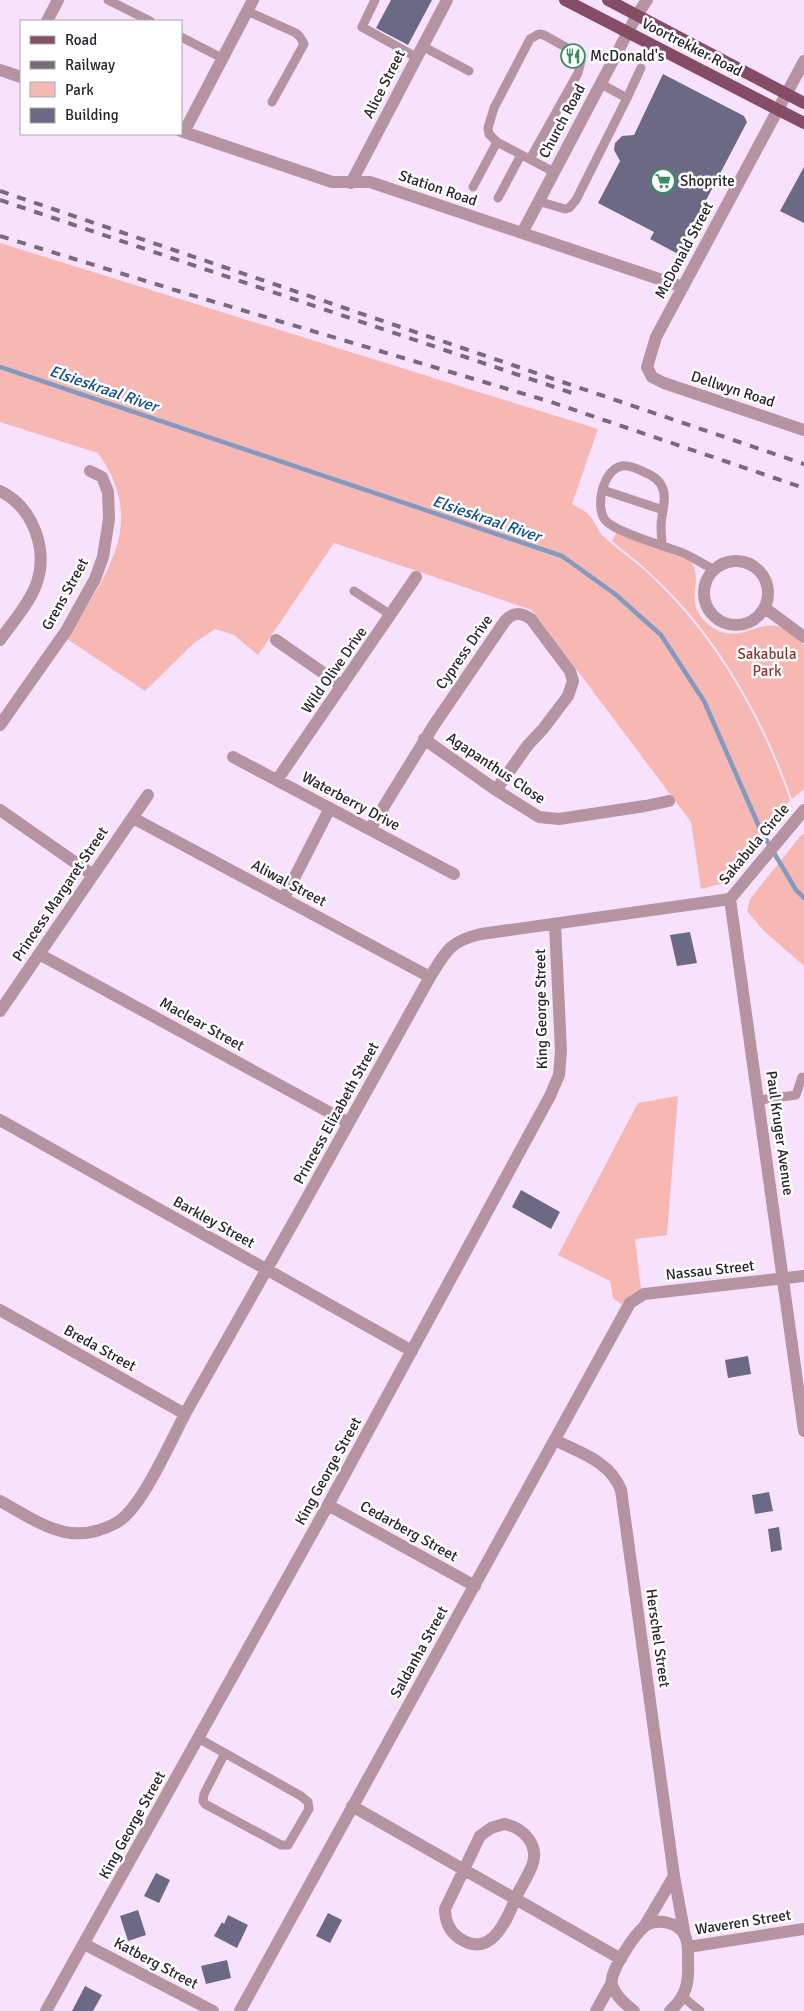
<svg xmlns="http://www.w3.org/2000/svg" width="804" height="2011" viewBox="0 0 804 2011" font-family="Signika,sans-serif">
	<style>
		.green { fill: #f7b8b3 }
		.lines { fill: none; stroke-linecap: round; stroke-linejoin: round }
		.stream { stroke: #829abf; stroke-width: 4.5 }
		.building { fill: #6b6984 }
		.service { stroke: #b593a1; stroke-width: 9 }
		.minor { stroke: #b593a1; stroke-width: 12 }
		.tertiary { stroke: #b593a1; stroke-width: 12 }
		.primary { stroke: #854c65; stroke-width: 12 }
		.rail { stroke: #786a7b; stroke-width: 4; stroke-dasharray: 9 9; stroke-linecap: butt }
		.labels { text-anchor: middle; stroke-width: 5; stroke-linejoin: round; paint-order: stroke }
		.street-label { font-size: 15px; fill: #2a222c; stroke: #fff }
		.poi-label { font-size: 15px; fill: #2a222c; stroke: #fff; text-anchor: start }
		.park-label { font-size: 15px; fill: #903130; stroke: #fff }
		.water-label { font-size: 16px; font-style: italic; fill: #0d4c91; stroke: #fff }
	</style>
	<rect width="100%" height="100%" fill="#f7e1fc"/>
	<!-- green -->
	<path class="green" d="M0,243L598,429L572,504C577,507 584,510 588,514C595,520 597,530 603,536C619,551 638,563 653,578C716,638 762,719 790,800L738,868L721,884L701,889L691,822L532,610L334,543L258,655L234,635L215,629L194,643L145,691L67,639C105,575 149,525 98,453L0,422Z
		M617,532L690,561C706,579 681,602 708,624C737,649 757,617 782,628C790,632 798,639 804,645V789L792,799C763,717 716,632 650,573C638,561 625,552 612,541Z
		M802,834H804V966L763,930L747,911L750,899Z
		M678,1096L667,1235L635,1239L641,1289L621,1304L613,1298L610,1281L558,1255L638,1103Z"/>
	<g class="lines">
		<!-- stream -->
		<path class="stream" d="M0,367L562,556L615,594L661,635L704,701L761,831L796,890L804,898"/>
	</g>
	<!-- building -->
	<path class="building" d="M391,0H432L408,45L376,28Z
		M663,74L744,116L747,122L678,254L650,239L654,232L598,203L620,161L614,150L615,143L622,136L634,135Z
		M804,167V223L780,211Z
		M690,932L697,963L677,966L670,935Z
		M521,1190L560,1212L551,1229L512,1207Z
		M748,1356L751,1374L728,1378L725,1360Z
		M769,1492L773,1511L755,1514L752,1495Z
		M779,1527L782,1550L771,1552L768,1529Z
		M156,1873L170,1880L159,1903L144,1896Z
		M138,1910L146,1935L128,1941L120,1916Z
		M328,1913L342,1920L330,1943L316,1936Z
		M228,1915L248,1925L237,1948L214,1936L222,1922L224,1924Z
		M227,1960L231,1978L206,1984L201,1966Z
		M85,1986L102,1995L93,2011H72Z"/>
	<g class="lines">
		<!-- service -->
		<path class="service" d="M108,0L150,21
			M375,0L362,27L416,57
			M247,11L296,33L300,37L304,44L272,102
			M181,37L222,58
			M422,46L469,71
			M627,98L641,68
			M530,159L578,73L581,61L578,54L544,35L539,34L530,39L494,108L488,128L489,134L497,142L554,172
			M473,187L497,142
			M498,198L521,155
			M538,201L565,209L569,208L576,200L627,98L601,84
			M603,490L663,510
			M662,546C662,539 661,533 661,527C661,514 667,501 663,489C660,480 652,475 644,472C638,469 629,465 622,466C603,469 594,508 606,521C617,533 666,546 683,553C694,558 703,564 713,569
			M354,591L391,615
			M759,1100L796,1095L802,1077
			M198,1738L301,1796L308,1802L309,1809L288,1845H281L205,1804L203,1801L204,1794L225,1753
			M683,1997L700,2011"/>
		<!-- minor -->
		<path class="minor" d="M47,21L58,0
			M804,61L656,337L647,367L652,377L664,383L804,430
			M0,70L21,77
			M181,131L332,182H370L683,287
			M184,132L253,0
			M351,183L447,0
			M522,233L637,15L647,0
			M0,491C33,507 49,550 36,585C29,604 12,623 0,640
			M704 593a32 32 0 1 1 64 0a32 32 0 1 1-64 0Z
			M765,608L804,637
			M276,640L342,686
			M0,725L66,631L95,579L103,557L109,519L108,492L102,477L90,471
			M424,739L496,790L539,817L559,819L645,806L669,801
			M233,757L454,874
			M277,780L416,577
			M0,810L93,875
			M133,818L430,977
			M370,829L434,725L505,621C513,612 521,612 531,619L570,671L573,681L568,696L543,729L528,745L496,790
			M284,898L330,808
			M39,954L349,1123
			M0,1011L148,795
			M0,1120L412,1351
			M0,1310L185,1414
			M555,1440C580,1453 610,1461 621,1490L674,1876L685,1936
			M0,1501C41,1523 69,1548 116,1523C143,1509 173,1434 190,1405C271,1263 351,1120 430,977C446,951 450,941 481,934L730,899
			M328,1505L475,1586
			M352,1806L621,1959
			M504,1824C523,1827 540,1845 532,1866C528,1875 523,1884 518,1893C508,1916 493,1961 459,1938C449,1931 445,1921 445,1909L480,1836L491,1828Z
			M644,1927L674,1876
			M84,1944L213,2011
			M688,1947L804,1929
			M46,2011L328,1505L550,1096L559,1075L561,1051L555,924
			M240,2011L630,1303L644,1294L804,1276
			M596,2011L611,1984
			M634,2011C626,2005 615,1995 612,1985C608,1973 635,1934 645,1926C658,1918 679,1922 685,1936C689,1944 688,1954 688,1963C689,1983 686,1997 670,2011"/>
		<!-- tertiary -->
		<path class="tertiary" d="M804,810L730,899L804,1431"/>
		<!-- primary -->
		<path class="primary" d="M565,0L804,123
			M608,0L804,103"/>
		<!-- rail -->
		<path class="rail" d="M0,191L804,464
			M0,200L578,395
			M0,236L188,294L548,401L804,488"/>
	</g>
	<!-- icons -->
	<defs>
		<g id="restaurant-ring" transform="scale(1.25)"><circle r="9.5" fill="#fff" stroke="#368e62" stroke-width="1.5"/><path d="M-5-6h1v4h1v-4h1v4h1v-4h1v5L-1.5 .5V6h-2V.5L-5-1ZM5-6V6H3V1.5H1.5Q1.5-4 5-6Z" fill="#368e62"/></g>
		<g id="supermarket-ring" transform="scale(1.25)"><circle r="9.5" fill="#fff" stroke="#368e62" stroke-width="1.5"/><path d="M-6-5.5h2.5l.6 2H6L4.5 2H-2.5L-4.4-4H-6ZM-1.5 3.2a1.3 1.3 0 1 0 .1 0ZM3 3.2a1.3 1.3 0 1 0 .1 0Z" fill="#368e62"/></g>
	</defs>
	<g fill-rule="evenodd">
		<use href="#restaurant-ring" x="573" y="56"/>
		<use href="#supermarket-ring" x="663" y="181"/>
	</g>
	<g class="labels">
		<!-- street labels -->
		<g class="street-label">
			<text transform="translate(692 47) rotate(27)" y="5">Voortrekker Road</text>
			<text transform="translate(384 84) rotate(-63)" y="5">Alice Street</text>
			<text transform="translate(562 121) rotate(-62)" y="5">Church Road</text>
			<text transform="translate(438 188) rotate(19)" y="5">Station Road</text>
			<text transform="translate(684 250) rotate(-62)" y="5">McDonald Street</text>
			<text transform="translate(733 389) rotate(18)" y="5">Dellwyn Road</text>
			<text transform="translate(65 594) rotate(-61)" y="5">Grens Street</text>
			<text transform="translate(464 652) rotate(-55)" y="5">Cypress Drive</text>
			<text transform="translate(334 670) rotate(-55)" y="5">Wild Olive Drive</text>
			<text transform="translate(496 768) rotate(34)" y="5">Agapanthus Close</text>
			<text transform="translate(351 801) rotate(28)" y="5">Waterberry Drive</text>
			<text transform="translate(754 844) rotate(-50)" y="5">Sakabula Circle</text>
			<text transform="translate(289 883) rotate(28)" y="5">Aliwal Street</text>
			<text transform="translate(60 894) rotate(-56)" y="5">Princess Margaret Street</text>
			<text transform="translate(541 1009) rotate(-91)" y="5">King George Street</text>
			<text transform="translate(202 1024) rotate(29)" y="5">Maclear Street</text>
			<text transform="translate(336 1113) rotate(-61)" y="5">Princess Elizabeth Street</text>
			<text transform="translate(780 1133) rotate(82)" y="5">Paul Kruger Avenue</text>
			<text transform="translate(214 1222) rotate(29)" y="5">Barkley Street</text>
			<text transform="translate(710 1270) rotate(-6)" y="5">Nassau Street</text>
			<text transform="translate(100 1348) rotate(29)" y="5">Breda Street</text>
			<text transform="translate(328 1471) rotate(-61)" y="5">King George Street</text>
			<text transform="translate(409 1531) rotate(29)" y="5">Cedarberg Street</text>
			<text transform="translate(658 1638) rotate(82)" y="5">Herschel Street</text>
			<text transform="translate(419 1652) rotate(-61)" y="5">Saldanha Street</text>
			<text transform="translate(132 1825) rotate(-61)" y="5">King George Street</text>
			<text transform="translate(743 1922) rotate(-9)" y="5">Waveren Street</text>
			<text transform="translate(156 1963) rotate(28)" y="5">Katberg Street</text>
		</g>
		<!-- poi labels -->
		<g class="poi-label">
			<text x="590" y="61">McDonald's</text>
			<text x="680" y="186">Shoprite</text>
		</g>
		<!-- park labels -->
		<g class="park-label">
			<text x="767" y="659">Sakabula<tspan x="767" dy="17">Park</tspan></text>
		</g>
		<!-- water labels -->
		<g class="water-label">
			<text transform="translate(104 388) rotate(19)" y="6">Elsieskraal River</text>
			<text transform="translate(487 518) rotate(19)" y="6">Elsieskraal River</text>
		</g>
	</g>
	<!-- legend -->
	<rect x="20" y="20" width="162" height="115" fill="#ffffff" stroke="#aaa7ab"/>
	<rect x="30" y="36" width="25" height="8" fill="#854c65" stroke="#aaa7ab"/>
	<text x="65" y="45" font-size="15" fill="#2a222c">Road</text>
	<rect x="30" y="61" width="25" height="8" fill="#786a7b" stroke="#aaa7ab"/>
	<text x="65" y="70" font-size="15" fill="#2a222c">Railway</text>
	<rect x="30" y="82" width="25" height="15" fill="#f7b8b3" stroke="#aaa7ab"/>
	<text x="65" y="95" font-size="15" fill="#2a222c">Park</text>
	<rect x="30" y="108" width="25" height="15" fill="#6b6984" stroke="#aaa7ab"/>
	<text x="65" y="120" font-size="15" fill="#2a222c">Building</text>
</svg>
